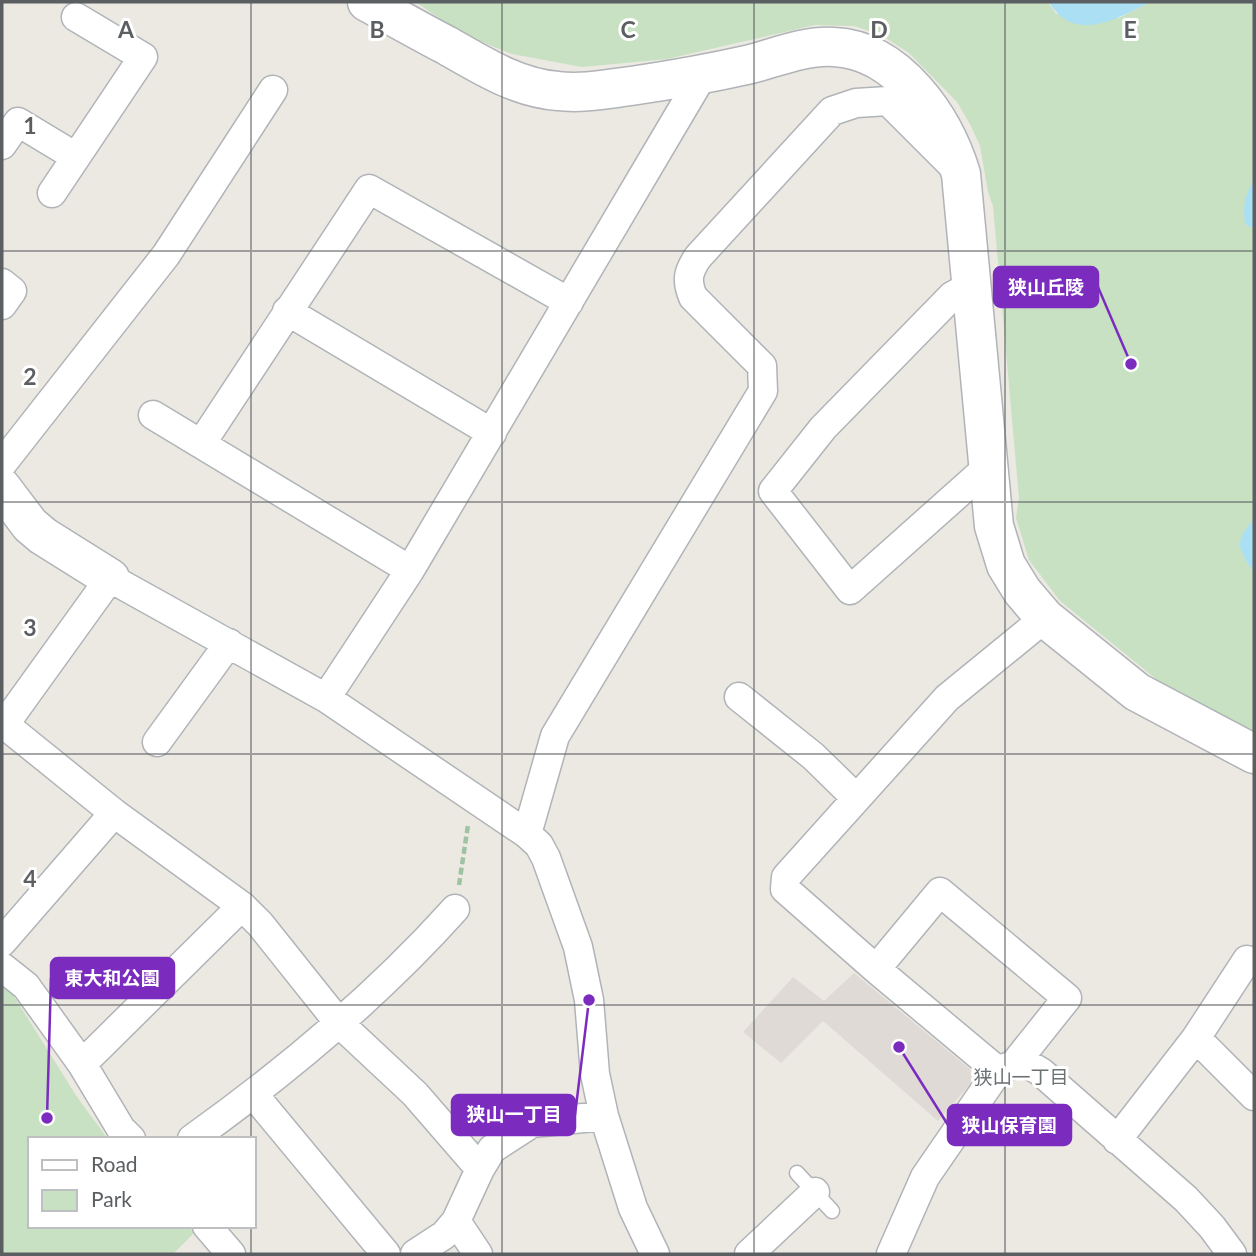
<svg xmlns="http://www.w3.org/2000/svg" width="1256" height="1256" viewBox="0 0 1256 1256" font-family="Lato,'Noto Sans JP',sans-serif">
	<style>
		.education { fill: #dfdad5 }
		.green { fill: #c7e1c2 }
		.water { fill: #abe0f4 }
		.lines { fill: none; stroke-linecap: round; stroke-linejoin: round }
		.lane-casing { stroke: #b0b4b7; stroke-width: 17 }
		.street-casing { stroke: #b0b4b7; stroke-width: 31 }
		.secondary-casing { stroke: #b0b3b7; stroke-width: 41 }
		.path { stroke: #9ec3a3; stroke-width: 4.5; stroke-dasharray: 7 3.5; stroke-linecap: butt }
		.lane { stroke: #fff; stroke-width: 14 }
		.street { stroke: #fff; stroke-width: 28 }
		.secondary { stroke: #fff; stroke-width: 38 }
		.grid { fill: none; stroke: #5b5f62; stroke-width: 2; stroke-opacity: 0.55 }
		.labels { text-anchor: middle; stroke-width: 6; stroke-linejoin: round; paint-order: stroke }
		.neighbourhood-label { font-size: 19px; fill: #6c7174; stroke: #fff }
		.grid-label { font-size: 23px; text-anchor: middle; font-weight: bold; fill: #5b5f62; stroke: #fff; stroke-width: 6; stroke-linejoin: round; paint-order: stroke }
		.leader { fill: none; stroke: #7b2cbf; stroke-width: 2.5 }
		.callout-dot { fill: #7b2cbf; stroke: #fff; stroke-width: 2.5 }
		.callout { fill: #7b2cbf; stroke: #7b2cbf; stroke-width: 2.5 }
		.callout-label { font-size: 19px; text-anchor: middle; font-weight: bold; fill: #fff }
	</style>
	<rect width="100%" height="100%" fill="#ece9e3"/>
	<!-- education -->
	<path class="education" d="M854,973L970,1069L972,1082L938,1121L823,1021L781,1063L743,1032L793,977L824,1001Z"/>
	<!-- green -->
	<path class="green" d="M416,2H1048L1056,14L1119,18L1150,2H1254V181L1252,183L1245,223L1254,229V519L1243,533L1246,561L1254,572V732L1166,687L1060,601L1029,560L1016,518L1019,498L993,206L988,192L980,146L971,126L957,102L909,53L881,35L854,26L815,25L667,59L582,67L512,54L462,34Z
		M2,986L12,993L77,1097L108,1139H30V1226H188L194,1233L173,1254H2Z"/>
	<!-- water -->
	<path class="water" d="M1049,2H1150C1117,19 1074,44 1049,2Z
		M1254,181V229L1245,224C1243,207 1244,195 1254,181Z
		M1254,519V572L1246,561L1239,545L1243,533Z"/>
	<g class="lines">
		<!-- lane casing -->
		<g class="lane-casing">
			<path id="lane" d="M797,1173L832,1211"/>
		</g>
		<!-- street casing -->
		<g class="street-casing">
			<path id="street" d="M2,145L18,122L76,157
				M52,193L143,57L76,17
				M2,283L12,291L2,305
				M972,285L952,296L823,428L773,491L850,590L988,467
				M287,311L492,433
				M153,415L410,570
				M201,444L369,189L569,302
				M2,464L166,255L273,90
				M739,697L813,756L856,798
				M326,698L410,570L702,76
				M5,725L114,813L242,906L260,924L339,1023L415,1094L480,1169L456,1221L444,1235L415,1254
				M2,728L110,578L326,698L527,834L539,845L546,858L578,947L589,1000L595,1074L604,1116L633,1208L655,1254
				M157,742L229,643
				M527,834L555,736L763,391L762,366L693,297C686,280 688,272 698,257L832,111L856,103L888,101L951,164
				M2,942L114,813
				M2,967L26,986L82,1064L121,1129L131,1139
				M876,969L940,892L1067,998L1016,1062
				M1196,1038L1254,1096
				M82,1064L242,906
				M998,1071L876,969L785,889L786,877L947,698L1045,618
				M254,1095L386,1254
				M192,1139C287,1071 377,996 455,909
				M1117,1140L1196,1038L1247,960
				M480,1169L492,1149L532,1123L604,1116
				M456,1221L478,1254
				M207,1226L231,1254
				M749,1254L815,1192
				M891,1254L925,1177L998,1071C1018,1062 1022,1060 1041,1072L1186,1199L1212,1227L1232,1254"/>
		</g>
		<!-- secondary casing -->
		<g class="secondary-casing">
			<path id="secondary" d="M367,2C393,16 419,31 446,45C481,65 517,88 558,91C582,94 607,89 631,86C672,80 711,73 751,64C777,57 806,45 834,47C898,50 944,118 961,174L994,526L1006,565L1022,591L1045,618L1137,692L1254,754
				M2,488L30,525L43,536L110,578"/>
		</g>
		<!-- path -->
		<path class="path" d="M459,885L468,825"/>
		<!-- lane -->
		<use href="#lane" class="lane"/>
		<!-- street -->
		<use href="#street" class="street"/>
		<!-- secondary -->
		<use href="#secondary" class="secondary"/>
	</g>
	<!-- grid -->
	<path class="grid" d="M251,2V1139M502,2V1254M754,2V1254M1005,2V1254M2,251H1254M2,502H1254M2,754H1254M2,1005H1254M251,1226V1254"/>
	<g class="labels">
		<!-- neighbourhood labels -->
		<g class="neighbourhood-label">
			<text x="1021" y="1084">狭山一丁目</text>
		</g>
	</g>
	<g class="grid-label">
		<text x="126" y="38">A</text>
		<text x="377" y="38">B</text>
		<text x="628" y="38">C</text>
		<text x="879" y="38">D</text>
		<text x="1130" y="38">E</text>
		<text x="30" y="134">1</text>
		<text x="30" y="385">2</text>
		<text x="30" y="636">3</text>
		<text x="30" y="887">4</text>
	</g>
	<!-- callouts -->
	<path class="leader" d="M1131 364L1098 287M47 1118L51 978M589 1000L575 1115M899 1047L948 1125"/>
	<g class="callout-dot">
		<circle cx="1131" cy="364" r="7"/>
		<circle cx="47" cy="1118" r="7"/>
		<circle cx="589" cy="1000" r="7"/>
		<circle cx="899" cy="1047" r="7"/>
	</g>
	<g class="callout">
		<rect x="994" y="267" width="104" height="40" rx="7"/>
		<rect x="51" y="958" width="123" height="40" rx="7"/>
		<rect x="452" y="1095" width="123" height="40" rx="7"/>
		<rect x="948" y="1105" width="123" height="40" rx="7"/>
	</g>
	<g class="callout-label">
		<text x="1046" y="294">狭山丘陵</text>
		<text x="112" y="985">東大和公園</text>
		<text x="514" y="1121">狭山一丁目</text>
		<text x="1009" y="1132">狭山保育園</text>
	</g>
	<!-- border -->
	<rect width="1256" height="1256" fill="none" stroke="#5b5f62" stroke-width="7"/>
	<!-- legend -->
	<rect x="28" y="1137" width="228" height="91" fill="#ffffff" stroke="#bdbfc0" stroke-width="2"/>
	<rect x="42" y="1160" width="35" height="10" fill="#ffffff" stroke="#bdbfc0" stroke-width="2"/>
	<text x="91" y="1172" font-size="21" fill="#5b5f62">Road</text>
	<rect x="42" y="1190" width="35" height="21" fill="#c7e1c2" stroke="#bdbfc0" stroke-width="2"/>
	<text x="91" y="1207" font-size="21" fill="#5b5f62">Park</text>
</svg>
